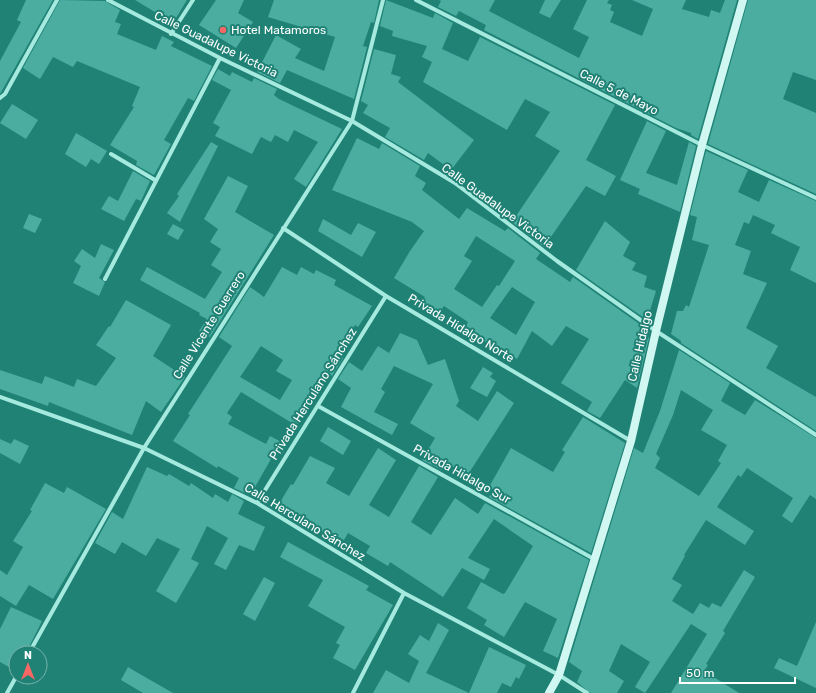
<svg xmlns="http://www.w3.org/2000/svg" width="816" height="693" viewBox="0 0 816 693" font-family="Rubik,sans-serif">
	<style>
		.building { fill: #4bada0; fill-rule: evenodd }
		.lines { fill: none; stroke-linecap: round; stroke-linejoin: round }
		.street { stroke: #a5e9df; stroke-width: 4 }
		.secondary { stroke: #d0f7f2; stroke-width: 8 }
		.poi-dot { fill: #f76765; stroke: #1f8275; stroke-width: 1.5 }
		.labels { text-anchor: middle; stroke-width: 4; stroke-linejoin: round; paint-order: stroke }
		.poi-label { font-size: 12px; fill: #fff; stroke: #1f8275; text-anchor: start }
		.street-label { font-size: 12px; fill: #fff; stroke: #1f8275 }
	</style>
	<rect width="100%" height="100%" fill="#1f8275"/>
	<!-- building -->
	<path class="building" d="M26,0H53L0,94V61L21,22L17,20Z
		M60,0L105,1L120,10L115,22L121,24L117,34L156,50L162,36L174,42L171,46L212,66L194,101L188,98L164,140L171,144L154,175L136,165L137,161L110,145L134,107L132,106L140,87L77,61L73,67L53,57L40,79L23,68Z
		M135,0H187L173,23Z
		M216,0H244L238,13L253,22L236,48L199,25Z
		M274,0H379L374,23L371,22L363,46L367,47L354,99L287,70L280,83L257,72L276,35L301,49L295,58L324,71L335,37L268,17Z
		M386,0L433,18L435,13L453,23L442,49L468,61L480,37L615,105L586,160L616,176L605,196L586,186L544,247L512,222L560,151L535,136L550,112L525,99L507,130L423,82L432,62L422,57L427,46L392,36L393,31L380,26Z
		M439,0H495L489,11L579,58L589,37L573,29L587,0H609L607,3L612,5L610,10L614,12L610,22L642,36L653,9L632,0H686L682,9L709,17L711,10L720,13L725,0H737L698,139L691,135V133L676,128L484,30L486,25L459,11L456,16L438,7L441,1Z
		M545,0H561L550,18L539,13Z
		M748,0H816V80L793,72L783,99L816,113V194L708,144Z
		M374,49L396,55L391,74L401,77L398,82L474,140L451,170L428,153L424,160L385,137L390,128L363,113L368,105L361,101Z
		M218,69L230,76L232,72L252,82L254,78L277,89L274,95L279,99L342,129L306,187L294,179L318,142L294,130L288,142L275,135L271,142L261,137L252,154L215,136L220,127L213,123L231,90L212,80Z
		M12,104L38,120L26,139L0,123Z
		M647,121L666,131L646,173L677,185L689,142L696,146L680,212L638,194L640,189L620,180Z
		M76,133L107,151L99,164L91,159L86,167L65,154Z
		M357,138L379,149L382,143L420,166L415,176L426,183L422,190L459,219L467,208L505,231L508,228L540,253L536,259L570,282L573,277L645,328L643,334L649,338L637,388L625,380L600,418L587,411L592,402L561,383L589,339L566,326L552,346L532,331L517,359L496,345L494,348L483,340L484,339L466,326L468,322L444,306L438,314L421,302L425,297L394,278L410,251L424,231L412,222L332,190ZM476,236L515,261L499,286L497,285L482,307L454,289L472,261L464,256ZM512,287L535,302L516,335L490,318Z
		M211,142L218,146L180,222L167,213L179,196L177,194Z
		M706,151L748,170L738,192L759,202L769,180L816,201V283L790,270L800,247L771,233L775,225L753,215L749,224L744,222L735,245L751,251L743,274L767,283L746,328L778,346L766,368L816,397V431L681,343V341L671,334L677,311H683L686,305L689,307L709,245L692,240L697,217L690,215Z
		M133,171L150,181L141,201L136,199L124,221L101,209L109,196L118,201Z
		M228,176L248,186L235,212L274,235L210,337L199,331L207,319L199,315L200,313L140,280L147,267L205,299L222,272L211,265L221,249L210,242L218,229L204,219Z
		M29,214L42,219L35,233L23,228Z
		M323,219L351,235L358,223L376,232L362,257L318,231Z
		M605,221L630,242L623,256L636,263L632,270L647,276L644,287L656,291L647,320L576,270Z
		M173,224L184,230L178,240L167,234Z
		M101,244L114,250L99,278L105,282L99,296L73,283L81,266L74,261L82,249L95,258Z
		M282,267L297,275L301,267L314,274L316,270L336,280L334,285L372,306L358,327L355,325L338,355L343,358L332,376L330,374L318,394L315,393L297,426L241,392L227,413L232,417L228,424L266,444L270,436L287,445L282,455L275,452L255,487L252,485L247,494L234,488L239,478L218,466L217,468L173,441L190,415L188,414L232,346L219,337L250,287L264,297ZM261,346L283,360L276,371L292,380L280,400L240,377Z
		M126,300L171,325L153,356L185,377L161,412L146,401L132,435L49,402L48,406L0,389V370L42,384L45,376L74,387L77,379L96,386L116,358L96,345L109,326L110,327Z
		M400,333L417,340L428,365L445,359L459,401L456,406L478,421L497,391L514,403L467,476L446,462L442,470L422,460L435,438L410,423L433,384L394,366L381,389L385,392L374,412L398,424L392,435L341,407L351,388L338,379L349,362L362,371L378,346L389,353Z
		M679,350L730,383L721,401L745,415L755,400L816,438V499L810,495L792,523L782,516L793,498L747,468L741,477L738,475L717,507L754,531L745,545L706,520L684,555L685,556L672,579L682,585L672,601L693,614L700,603L709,608L712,603L721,607L744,570L755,577L723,631L725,633L706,664L708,665L704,671L739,693H671L707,634L691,624L645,693L635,687L650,662L621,644L609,671L624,681L617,693H590L577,682L582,671L569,662L634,448L643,453L660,411ZM681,390L713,410L701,430L727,445L718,461L721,463L699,496L655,468L660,458L656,454L673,415Z
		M483,367L493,373L490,377L496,381L487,397L470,388Z
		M583,417L625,443L591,553L489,497L494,490L489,487L511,448L553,472L565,452L562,450Z
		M328,427L351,441L343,455L320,441Z
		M0,439L11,444L14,439L29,446L20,464L0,453Z
		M378,448L396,460L369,505L389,517L419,466L438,477L411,522L431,535L455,498L478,514L485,503L589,560L558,658L543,651L557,619L525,602L504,637L484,625L487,620L467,608L481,582L503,594L505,593L533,546L494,519L468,558L490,569L484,580L462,568L443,597L390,562L388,566L366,553L370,546L348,533L344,540L324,529L323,532L279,504L291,484L293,485L310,456L335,468L326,483L349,496Z
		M147,467L167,476L169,474L189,486L191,483L213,498L215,494L228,502L232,494L244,501L238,514L265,527L254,551L239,545L226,570L214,564L228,538L207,526L191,559L199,563L176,603L156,591L180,549L157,538L146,556L122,542L115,554L95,543L112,512L123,519Z
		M45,483L64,493L67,487L106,509L53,599L29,585L16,606L0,596V570L7,575L23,547L13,541L32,511L30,510Z
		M288,542L369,586L366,590L393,605L355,670L333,658L340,645L336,643L345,627L308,606L323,580L280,557Z
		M264,577L275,583L255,621L243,614Z
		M11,607L42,621L26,653H16V671L0,662V629Z
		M816,622V688L774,668L779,658L797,666Z
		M438,623L449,630L426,673L469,693H373L386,670L409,683L419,661L408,654L420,635L429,641Z
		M489,647L526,665L519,679L516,677L511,687L502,683L497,693H469Z
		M128,667L138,673L173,693H143L121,680Z"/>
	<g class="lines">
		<!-- street -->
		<path class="street" d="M108,0L220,58L352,121L455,183L557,261L656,331L816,435
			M416,0L702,145L816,198
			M171,34L193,0
			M0,98L5,94L57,0
			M111,154L155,180
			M283,228L386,296L631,441
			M105,279L220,58
			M0,397L144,448L257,503L404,593L559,675L587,693
			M318,406L594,559
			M257,503L386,296
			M29,653L144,448L352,121L383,0
			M7,693L16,677
			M353,693L404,593"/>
		<!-- secondary -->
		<path class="secondary" d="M549,693L559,675L631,441L656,331L702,145L743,0"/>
	</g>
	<!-- markers -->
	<circle class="poi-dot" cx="223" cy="30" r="4"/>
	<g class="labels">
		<!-- poi labels -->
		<g class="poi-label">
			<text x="231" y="34">Hotel Matamoros</text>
		</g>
		<!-- street labels -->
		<g class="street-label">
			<text transform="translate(216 44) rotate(26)" y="4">Calle Guadalupe Victoria</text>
			<text transform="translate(619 92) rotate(27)" y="4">Calle 5 de Mayo</text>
			<text transform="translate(498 206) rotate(36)" y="4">Calle Guadalupe Victoria</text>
			<text transform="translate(209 325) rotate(-58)" y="4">Calle Vicente Guerrero</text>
			<text transform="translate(461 328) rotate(31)" y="4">Privada Hidalgo Norte</text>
			<text transform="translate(640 346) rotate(-77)" y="4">Calle Hidalgo</text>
			<text transform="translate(313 394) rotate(-58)" y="4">Privada Herculano Sánchez</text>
			<text transform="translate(462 474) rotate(29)" y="4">Privada Hidalgo Sur</text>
			<text transform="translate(305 522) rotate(31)" y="4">Calle Herculano Sánchez</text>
		</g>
	</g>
	<!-- north arrow -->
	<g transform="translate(28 665)"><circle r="19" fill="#1f8275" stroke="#79b4ac"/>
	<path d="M0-3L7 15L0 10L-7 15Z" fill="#f76765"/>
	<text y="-6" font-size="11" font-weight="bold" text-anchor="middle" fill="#ffffff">N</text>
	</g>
	<!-- scale -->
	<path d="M680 677v6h115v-6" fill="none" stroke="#ffffff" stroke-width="2"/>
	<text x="686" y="677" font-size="12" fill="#ffffff" stroke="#1f8275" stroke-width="3" paint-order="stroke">50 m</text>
</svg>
